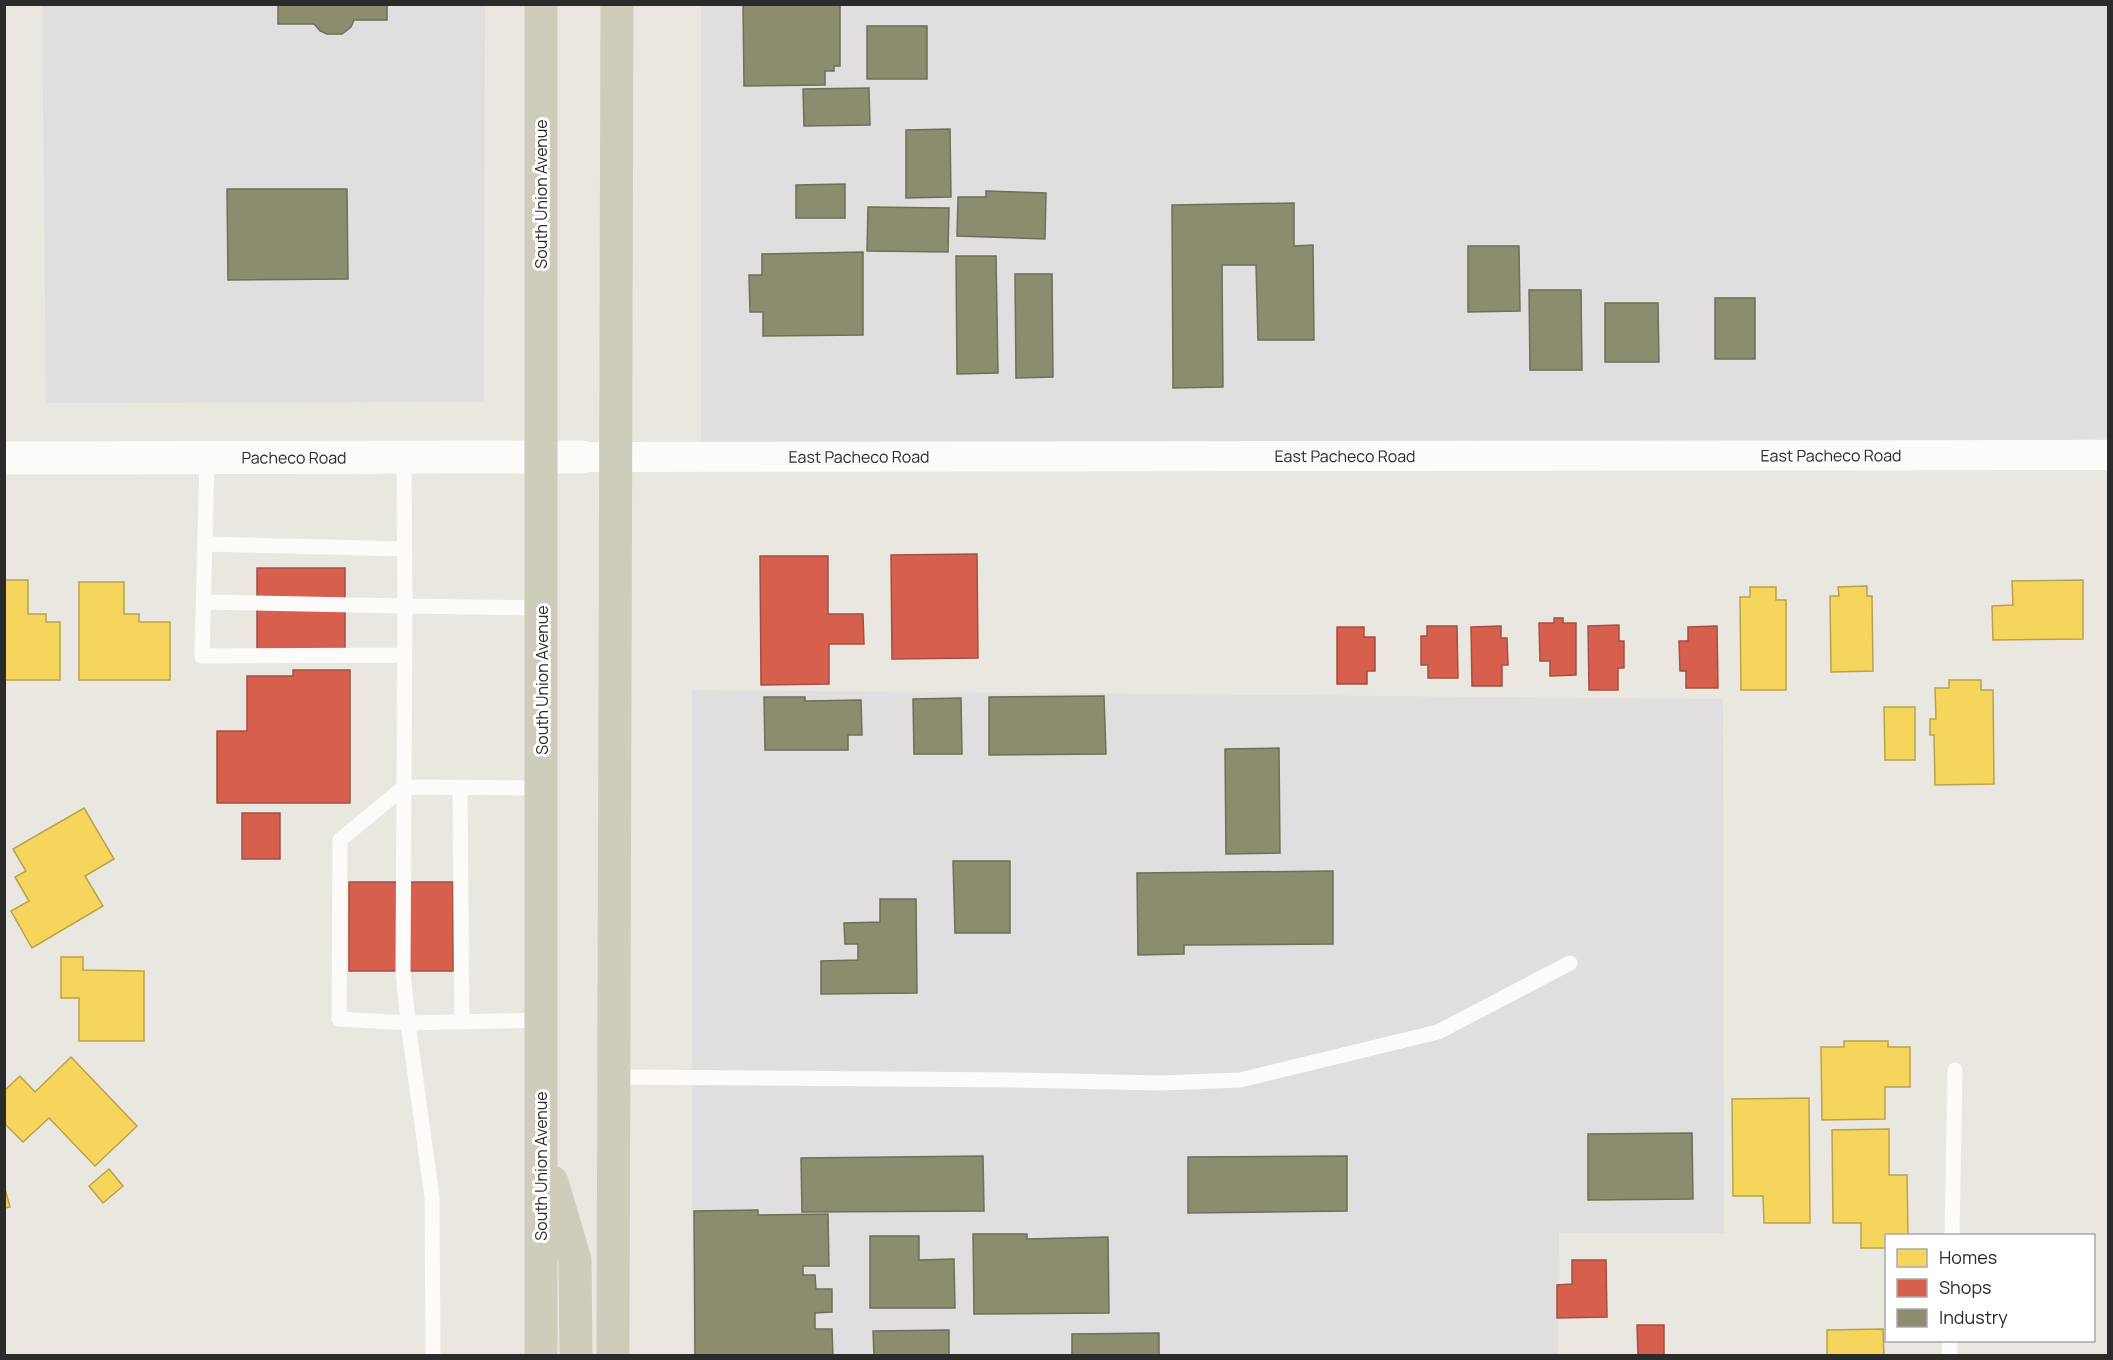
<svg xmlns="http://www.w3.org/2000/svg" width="2113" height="1360" viewBox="0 0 2113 1360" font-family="Manrope,sans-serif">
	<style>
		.industrial { fill: #e1dedf }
		.homes { fill: #f6d55c; stroke: #b9a24d; stroke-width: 1.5 }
		.shops { fill: #d6604d; stroke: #a35043; stroke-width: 1.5 }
		.industry { fill: #8c8c6e; stroke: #6f6f5a; stroke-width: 1.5 }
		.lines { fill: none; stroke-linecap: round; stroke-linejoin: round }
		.lane { stroke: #fcfbfa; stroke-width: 15 }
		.street { stroke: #fcfbfa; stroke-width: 30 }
		.secondary { stroke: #fcfbfa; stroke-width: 33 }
		.primary { stroke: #ceccbb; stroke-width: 33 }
		.labels { text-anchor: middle; stroke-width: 6; stroke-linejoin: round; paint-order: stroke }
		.street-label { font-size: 16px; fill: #2b2b2b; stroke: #fff }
	</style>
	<rect width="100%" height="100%" fill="#eae7e0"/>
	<!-- industrial -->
	<path class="industrial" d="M42,5H485L484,402L46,403Z
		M701,5H2108V438L1726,455L701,446Z
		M692,690L1723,699L1724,1233H1559L1558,1355L692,1356Z"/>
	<!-- homes -->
	<path class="homes" d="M4,580H28V614H46V622H60V680H4Z
		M2083,580V639L1993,640L1992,606L2013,605L2012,581Z
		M79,582H124V614H139V622H170V680H79Z
		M1867,586V596H1872L1873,671L1831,672L1830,596H1839L1838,587Z
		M1750,587H1776V600H1786V690H1741L1740,597H1750Z
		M1949,680H1981V690H1993L1994,784L1935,785L1934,735H1930V719H1936L1935,688H1949Z
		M1884,707H1915V760H1885Z
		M84,808L114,859L85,876L103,906L32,948L11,911L29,901L15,877L26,871L13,849Z
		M61,957H83V970L144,971V1041H79V998H61Z
		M1844,1041H1888V1047H1910V1087H1885V1119L1822,1120L1821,1047H1844Z
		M71,1057L137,1126L95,1166L49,1118L23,1142L4,1123V1091L20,1076L35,1092Z
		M1809,1098L1810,1223H1764L1763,1196H1733L1732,1099Z
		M1889,1129V1175H1907L1908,1236H1886V1248H1861V1223H1833L1832,1130Z
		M109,1169L123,1186L103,1203L89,1186Z
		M4,1185L10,1207L4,1208Z
		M1883,1329L1884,1356H1827V1330Z"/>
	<!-- shops -->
	<path class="shops" d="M977,554L978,658L892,659L891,555Z
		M760,556H828V614H863L864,644H829V684L761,685Z
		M257,568H345V650H257Z
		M1554,618H1563V623H1576V675L1550,676V661H1540L1539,623H1554Z
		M1619,625V641H1624V668H1618V690H1589L1588,626Z
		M1427,626H1457L1458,678H1428V665H1421V636H1427Z
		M1501,626V638H1507L1508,665H1502V686H1472L1471,627Z
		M1717,626L1718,688H1686V671H1680L1679,641H1688V627Z
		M1337,627H1364V637H1375V671H1367V684H1337Z
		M293,670H350V803H217V731H247V676H293Z
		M242,813H280V859H242Z
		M349,882H453V971H349Z
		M1572,1260H1606L1607,1317L1557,1318V1285L1572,1284Z
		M1637,1325H1664V1356H1638Z"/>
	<!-- industry -->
	<path class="industry" d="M278,4H387V20H354L351,27L342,34H327L320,31L314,24H278Z
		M743,4H840V66H834V71H825V85L744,86Z
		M867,26H927V79H867Z
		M869,88L870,125L804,126L803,89Z
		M950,129L951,197L906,198V130Z
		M845,184V218H796V185Z
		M227,189H347L348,279L228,280Z
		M986,191L1046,193L1045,239L957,236L958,197H986Z
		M1294,203V246L1313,245L1314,340H1258L1256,265H1222L1223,387L1173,388L1172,205Z
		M868,207L949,208L948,252L867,251Z
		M1468,246H1519L1520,311L1468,312Z
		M863,252V335L763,336V312H750L749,275H762V254Z
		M956,256H996L998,373L957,374Z
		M1015,274H1052L1053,377L1016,378Z
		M1529,290H1581L1582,370H1530Z
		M1715,298H1755V359H1715Z
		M1605,303H1658L1659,362H1605Z
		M1104,696L1106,754L989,755V697Z
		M764,697H805V701L861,700L862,735H848V750H765Z
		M961,698L962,754H914L913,699Z
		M1279,748L1280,853L1226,854L1225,749Z
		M953,861H1010V933H955Z
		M1333,871V944L1184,945V954L1138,955L1137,873Z
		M880,899H916L917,993L821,994V961L858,960V944H845L844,923L880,922Z
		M1692,1133L1693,1199L1588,1200V1134Z
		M983,1156L984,1211L802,1212L801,1158Z
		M1347,1156V1211L1188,1213V1157Z
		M758,1210V1215L828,1214L829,1266H803V1275H815L816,1289H832V1312L815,1313V1329H832L833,1356H695L694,1211Z
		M973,1234H1027V1239L1108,1237L1109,1313L974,1314Z
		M870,1236H919V1260L954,1259L955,1308H870Z
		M949,1330V1356H874L873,1331Z
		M1159,1333V1356H1072V1334Z"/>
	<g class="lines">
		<!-- lane -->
		<path class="lane" d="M207,458L202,656L404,655
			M205,544L404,549
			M204,602L405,606L404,458
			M460,788L462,1022
			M541,788L404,787L340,840L339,1019L408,1023L403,971L405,606L542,608
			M614,1077L1016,1080L1162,1083L1240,1080L1438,1032L1570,963
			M1952,1236L1955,1070
			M433,1356L432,1197L408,1023L541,1020
			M1949,1356L1950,1340"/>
		<!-- street -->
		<path class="street" id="s1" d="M591,457L2108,455"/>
		<!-- secondary -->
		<path class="secondary" id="s2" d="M4,458L582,457"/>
		<!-- primary -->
		<path class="primary" d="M552,1182L575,1260L576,1356
			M541,1356V4
			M613,1356L617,4"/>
	</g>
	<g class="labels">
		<!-- street labels -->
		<g class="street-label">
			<text transform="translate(541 194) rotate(-90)" y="6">South Union Avenue</text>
			<text dy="6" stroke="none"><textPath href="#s1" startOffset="1240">East Pacheco Road</textPath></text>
			<text dy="6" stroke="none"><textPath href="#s1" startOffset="754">East Pacheco Road</textPath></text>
			<text dy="6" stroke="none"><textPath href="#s1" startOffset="268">East Pacheco Road</textPath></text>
			<text dy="6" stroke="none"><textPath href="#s2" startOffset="290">Pacheco Road</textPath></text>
			<text transform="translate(542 680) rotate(-90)" y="6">South Union Avenue</text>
			<text transform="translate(541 1166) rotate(-90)" y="6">South Union Avenue</text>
		</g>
	</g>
	<!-- border -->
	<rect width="2113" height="1360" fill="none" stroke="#2b2b2b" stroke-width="12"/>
	<!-- legend -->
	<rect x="1885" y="1234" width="210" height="108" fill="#ffffff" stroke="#aaaaaa" stroke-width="1.5"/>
	<rect x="1897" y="1249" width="30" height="18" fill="#f6d55c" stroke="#aaaaaa" stroke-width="1.5"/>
	<text x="1939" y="1264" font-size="18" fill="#2b2b2b">Homes</text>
	<rect x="1897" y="1279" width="30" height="18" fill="#d6604d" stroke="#aaaaaa" stroke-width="1.5"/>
	<text x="1939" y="1294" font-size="18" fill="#2b2b2b">Shops</text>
	<rect x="1897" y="1309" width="30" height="18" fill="#8c8c6e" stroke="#aaaaaa" stroke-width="1.5"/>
	<text x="1939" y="1324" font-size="18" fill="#2b2b2b">Industry</text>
</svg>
